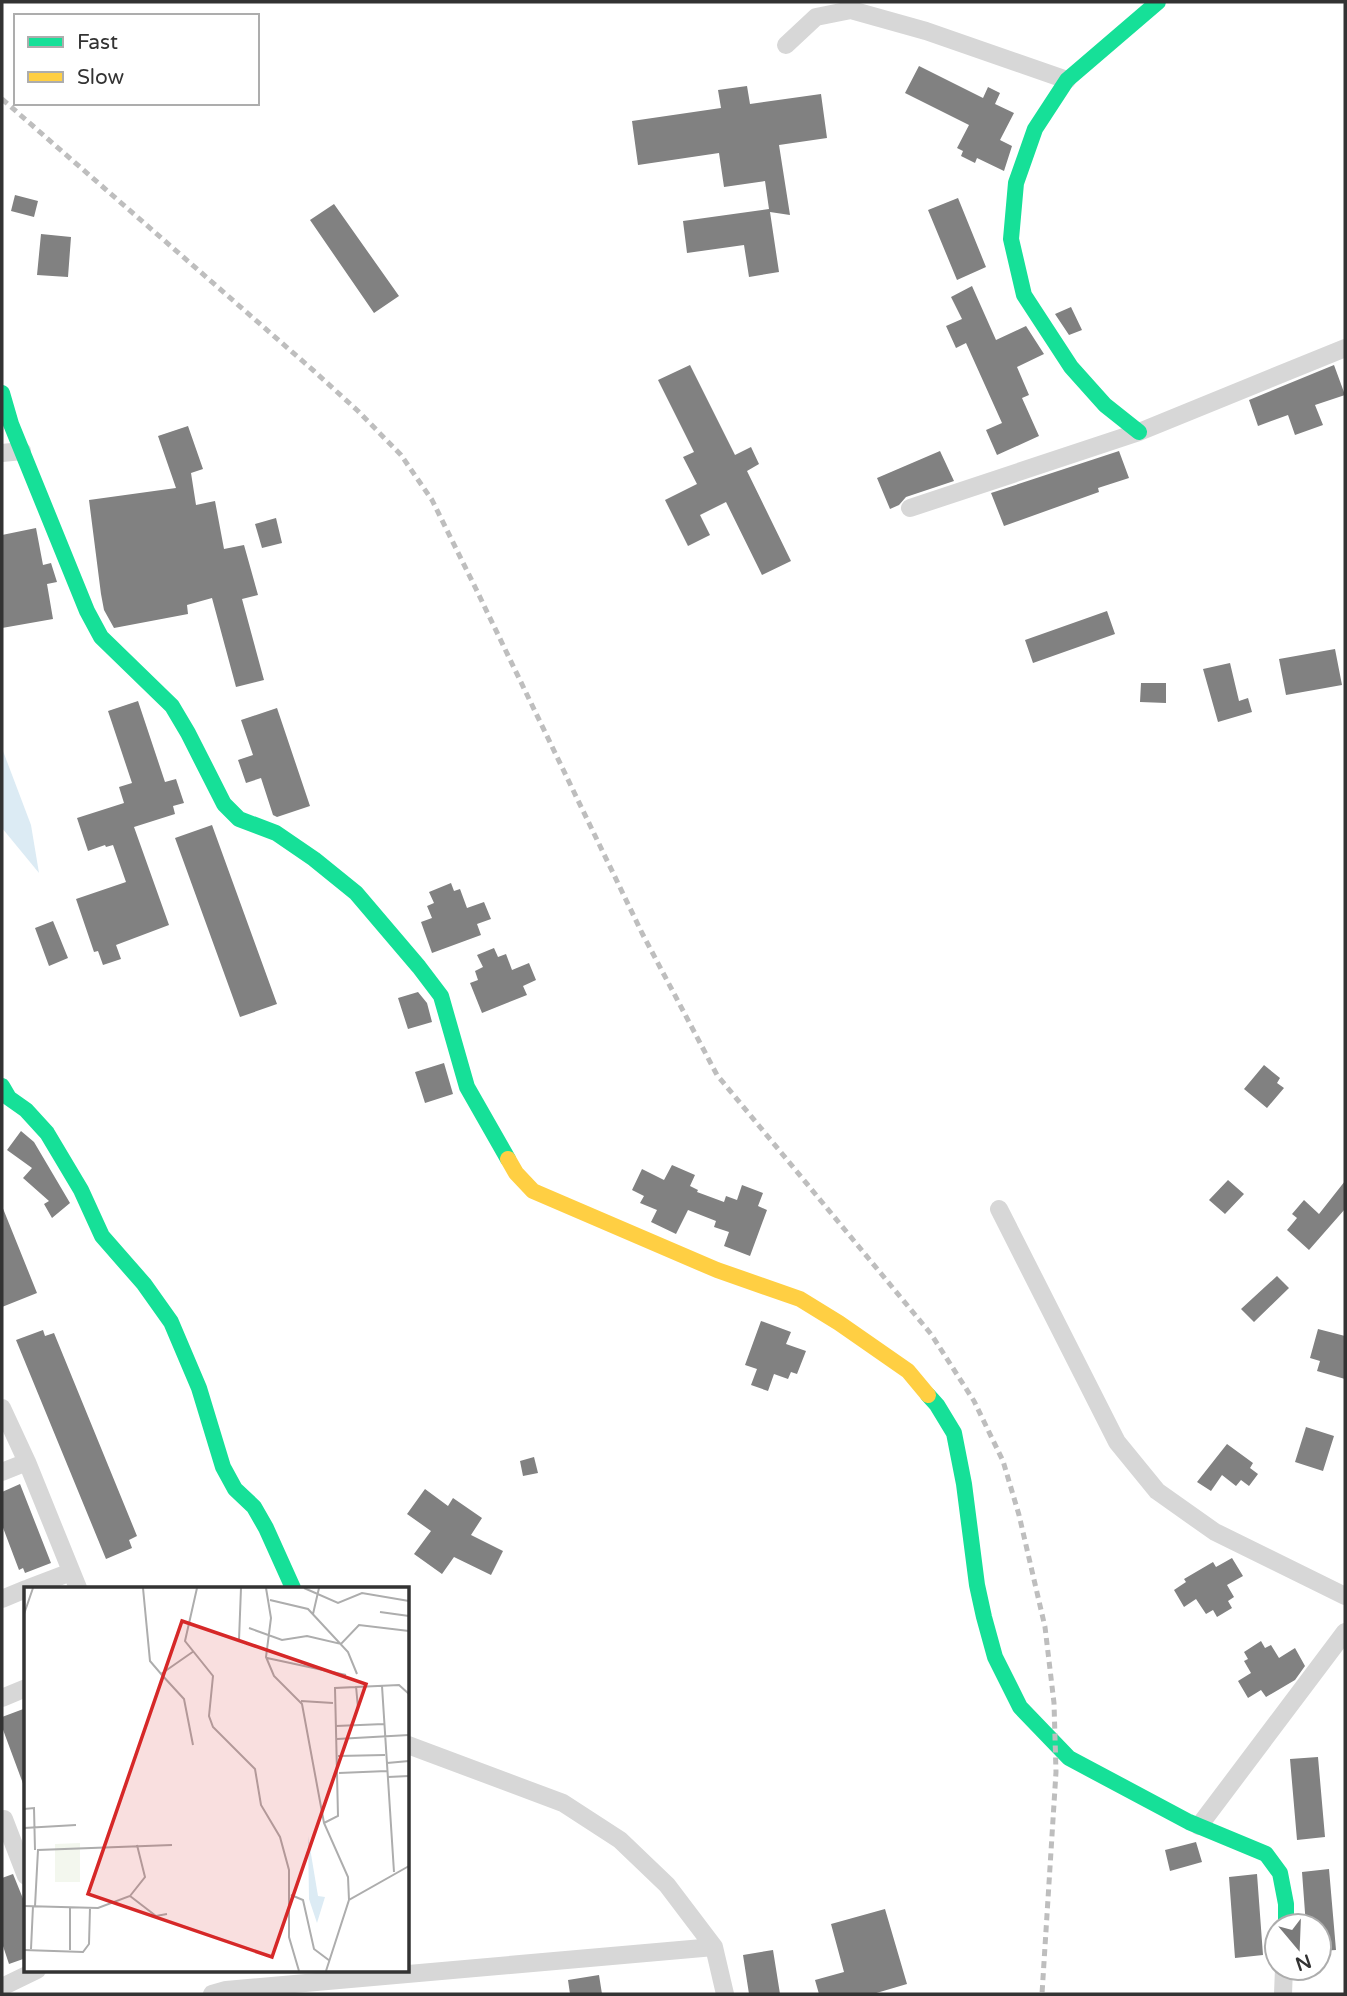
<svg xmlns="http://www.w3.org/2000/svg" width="1347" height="1996" viewBox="0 0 1347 1996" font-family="'Varela Round',sans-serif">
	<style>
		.water { fill: #dcebf4 }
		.building { fill: #818181 }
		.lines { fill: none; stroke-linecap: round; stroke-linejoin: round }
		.street { stroke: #d7d7d7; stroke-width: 18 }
		.fast { stroke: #16e098; stroke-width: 16 }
		.slow { stroke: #ffcf43; stroke-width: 16 }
		.rail { stroke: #bebebe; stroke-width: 5; stroke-dasharray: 7 5; stroke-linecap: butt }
		.inset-road { fill: none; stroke: #adadad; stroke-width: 2 }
		.view { fill: #d62828; fill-opacity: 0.15; stroke: #d62828; stroke-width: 3.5 }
		.inset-edge { fill: none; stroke: #333; stroke-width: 3.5 }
	</style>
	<rect width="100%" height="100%" fill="#fff"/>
	<!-- water -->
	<path class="water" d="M2,709L3,751L31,825L39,873L2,828Z"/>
	<!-- building -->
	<path class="building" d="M919,66L983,98L988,87L1000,93L995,104L1014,113L1000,140L1012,146L1004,171L977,158L975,163L961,156L963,151L957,148L969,125L905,93Z
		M747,86L750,104L821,94L827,138L779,145L790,215L770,212L779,272L749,277L744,245L687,253L683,221L769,209L765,181L724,187L719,153L638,165L632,121L721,108L718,90Z
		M15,195L38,201L34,217L11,211Z
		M958,198L986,267L957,280L928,210Z
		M334,204L399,296L374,313L310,220Z
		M41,234L71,237L68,277L37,275Z
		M972,286L996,340L1026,326L1044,354L1017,367L1029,395L1022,398L1039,436L997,455L986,430L1002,423L966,343L956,348L946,326L962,319L951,297Z
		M1071,307L1082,330L1069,335L1055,314Z
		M690,365L735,455L751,447L759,464L747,471L791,561L762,575L726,502L700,515L710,535L688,546L665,500L697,484L683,457L694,452L658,380Z
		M1334,365L1345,395L1315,405L1323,425L1295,435L1288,415L1258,426L1249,400Z
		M188,426L203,469L191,473L196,505L215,501L224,549L244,545L258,595L242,599L264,680L236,687L212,598L187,605L188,614L114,628L104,610L101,594L89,500L176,488L158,436Z
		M940,451L954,481L906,497L899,505L890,509L877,478Z
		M1119,451L1129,478L1098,488L1099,492L1004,526L991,493Z
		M276,518L282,543L262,548L255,524Z
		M36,528L43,565L51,563L57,582L47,584L53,619L2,628V535Z
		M1107,611L1115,634L1033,663L1025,640Z
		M1335,649L1342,685L1286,695L1279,659Z
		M1230,663L1239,701L1248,698L1252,712L1218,722L1203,669Z
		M1141,683H1166V703L1140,702Z
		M138,701L165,782L176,779L184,803L173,806L175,814L134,827L169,925L116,945L121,959L103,965L98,951L94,952L76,899L126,882L113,845L106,847L105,845L88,851L77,818L124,803L119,787L132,783L108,711Z
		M277,708L310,806L277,817L273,815L261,778L246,783L238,760L253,755L241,720Z
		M212,825L277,1004L240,1017L175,838Z
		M451,883L454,891L460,889L467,908L484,902L491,919L477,924L481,935L432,953L421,922L432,918L427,906L434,903L429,892Z
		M53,921L68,958L49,966L35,928Z
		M494,948L498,957L506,954L512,970L529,963L536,980L523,986L527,995L482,1013L470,983L478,980L475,971L483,967L477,955Z
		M418,992L427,1003L432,1022L408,1029L398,998Z
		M444,1063L453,1094L425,1103L415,1072Z
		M1264,1065L1280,1078L1277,1083L1284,1088L1267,1108L1244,1089Z
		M21,1131L34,1142L70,1203L52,1218L44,1204L49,1201L23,1178L32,1168L7,1150Z
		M672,1165L695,1175L690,1186L698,1190L697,1192L724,1202L726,1196L737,1200L742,1185L763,1193L758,1206L767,1210L750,1256L724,1246L729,1232L714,1227L716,1221L688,1210L676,1234L651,1222L657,1210L640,1203L644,1196L632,1190L642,1169L664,1180Z
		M1228,1180L1244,1194L1225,1214L1209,1200Z
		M1345,1181V1209L1309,1250L1287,1230L1297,1218L1292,1214L1304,1200L1319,1214Z
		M2,1206L37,1293L2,1307Z
		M1277,1276L1289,1288L1254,1322L1241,1309Z
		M761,1321L791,1332L786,1344L806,1351L797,1374L791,1372L788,1379L774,1374L768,1391L751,1385L757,1369L745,1365Z
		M1318,1329L1345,1336V1379L1317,1371L1320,1361L1310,1358Z
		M43,1330L45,1336L54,1333L137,1536L129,1540L132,1548L106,1559L16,1340Z
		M1306,1427L1334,1436L1323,1471L1295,1462Z
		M1227,1444L1253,1463L1250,1468L1258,1474L1249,1486L1241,1480L1236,1486L1222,1475L1211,1491L1197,1482Z
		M534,1457L538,1473L523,1476L520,1461Z
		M20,1484L51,1563L25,1573L23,1568L19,1570L2,1525V1492Z
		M425,1489L448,1506L453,1498L482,1518L471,1535L503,1551L491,1575L454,1557L442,1574L414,1554L431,1531L407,1514Z
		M1232,1558L1243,1576L1227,1585L1234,1597L1228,1601L1232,1608L1217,1617L1213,1610L1206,1614L1196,1599L1184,1607L1174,1590L1186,1582L1184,1579L1213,1562L1216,1567Z
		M1261,1641L1265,1648L1271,1645L1279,1658L1295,1648L1305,1666L1295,1680L1266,1697L1261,1690L1248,1698L1238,1681L1251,1673L1244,1661L1248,1659L1244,1652Z
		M26,1708V1789H25L2,1727V1717Z
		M1318,1757L1325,1837L1297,1840L1290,1759Z
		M1196,1842L1202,1862L1170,1871L1165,1850Z
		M1329,1869L1336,1950L1319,1951V1926H1306L1302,1872Z
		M13,1874L26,1906V1958L9,1964L2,1943V1878Z
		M1257,1874L1263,1955L1235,1958L1229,1877Z
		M885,1909L907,1984L873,1994H819L815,1980L844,1972L831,1924Z
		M773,1950L780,1994H749L743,1955Z
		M599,1975L602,1994H570L568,1980Z"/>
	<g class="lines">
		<!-- street -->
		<path class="street" d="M786,45L816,17L851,10L926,31L1067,80
			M2,453L22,451
			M910,508L1139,432L1345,348
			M999,1209L1117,1442L1157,1491L1215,1532L1345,1596
			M2,1408L27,1462L78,1588
			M2,1472L27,1462
			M29,1588L71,1572
			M2,1599L26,1589
			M2,1698L26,1688
			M408,1745L563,1803L620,1840L667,1885L714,1947L725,1994
			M4,1819L26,1876
			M1199,1826L1345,1632
			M2,1987L37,1970
			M212,1994L226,1990L714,1947
			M1283,1994L1284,1968"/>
		<!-- fast -->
		<path class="fast" d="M2,393L11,424L87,611L101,637L172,706L188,733L224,804L239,819L276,833L314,859L356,893L419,967L441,996L467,1087L508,1159
			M1139,432L1105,405L1071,367L1024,295L1011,239L1016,183L1035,129L1067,80L1158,2
			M2,1086L9,1098L26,1110L47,1133L81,1190L102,1236L144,1284L171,1322L199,1388L223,1467L235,1489L254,1507L266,1528L293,1588
			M928,1395L937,1405L954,1433L964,1484L977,1585L984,1617L995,1657L1020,1707L1069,1758L1189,1822L1266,1854L1280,1873L1286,1904V1926"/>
		<!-- slow -->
		<path class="slow" d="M508,1159L516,1173L533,1191L717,1270L800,1299L839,1323L908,1371L928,1395"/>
		<!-- rail -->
		<path class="rail" d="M2,99L314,371L358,411L401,455L432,500L476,589L642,933L717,1075L931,1334L974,1401L1003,1461L1019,1515L1045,1627L1054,1703L1056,1772L1042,1994"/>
	</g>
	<!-- overview -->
	<g transform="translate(24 1587)">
		<rect width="385" height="385" fill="#fff"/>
		<path d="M56,256V295H31V257Z" fill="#f3f7ee"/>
		<path d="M284,249L294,309L301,310L293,336L285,312Z" fill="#dcebf4"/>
		<path class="inset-road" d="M119,1L126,74L137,87L170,64M173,1L161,54L189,89L185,129L189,140L231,182L237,218L256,250L265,283V350L275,384M242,1L247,31L242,70L250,89L278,117L300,236L324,290L325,313M280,1L314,16L338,6L385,14M246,13L284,22L324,65L333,87M356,25L385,29M0,27L9,1M289,27L295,1M225,41L258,53L283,49L317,57L335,38L385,44M215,53L217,1M243,71L322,88M137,87L160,112L169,158M332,99L334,121M358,99L370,285M277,114L309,116M312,139L360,137M313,152L385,148M314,169L361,168M363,176L385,174M315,186L363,184M364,190L385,189M0,222L10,221L11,263M300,236L314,229L311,101L375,98L385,107M0,241L52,238M267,308L279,313L290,362L306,374M106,309L132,329L143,327M0,319L74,321L106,309L121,290L113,258M11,319L14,263L148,258M7,362L9,319M0,363L59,365L65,357L66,321M46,363V320M302,384L325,313L385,279"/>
		<path class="view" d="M158,34L342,97L248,370L64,307Z"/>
		<rect width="385" height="385" class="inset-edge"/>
	</g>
	<!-- border -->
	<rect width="1347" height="1996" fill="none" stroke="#333333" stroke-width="7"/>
	<!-- legend -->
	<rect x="14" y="14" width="245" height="91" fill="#ffffff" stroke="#adadad" stroke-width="2"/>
	<rect x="28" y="37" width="35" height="10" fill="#16e098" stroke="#adadad" stroke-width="2"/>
	<text x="77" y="49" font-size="21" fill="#333333">Fast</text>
	<rect x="28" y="72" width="35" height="10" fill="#ffcf43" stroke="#adadad" stroke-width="2"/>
	<text x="77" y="84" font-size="21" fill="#333333">Slow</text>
	<!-- north arrow -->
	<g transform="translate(1298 1947) rotate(161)"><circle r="33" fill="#ffffff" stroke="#adadad" stroke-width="2"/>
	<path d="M0-5L12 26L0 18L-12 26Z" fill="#7a7a7a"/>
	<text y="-10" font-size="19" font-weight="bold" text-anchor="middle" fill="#333333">N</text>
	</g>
</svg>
